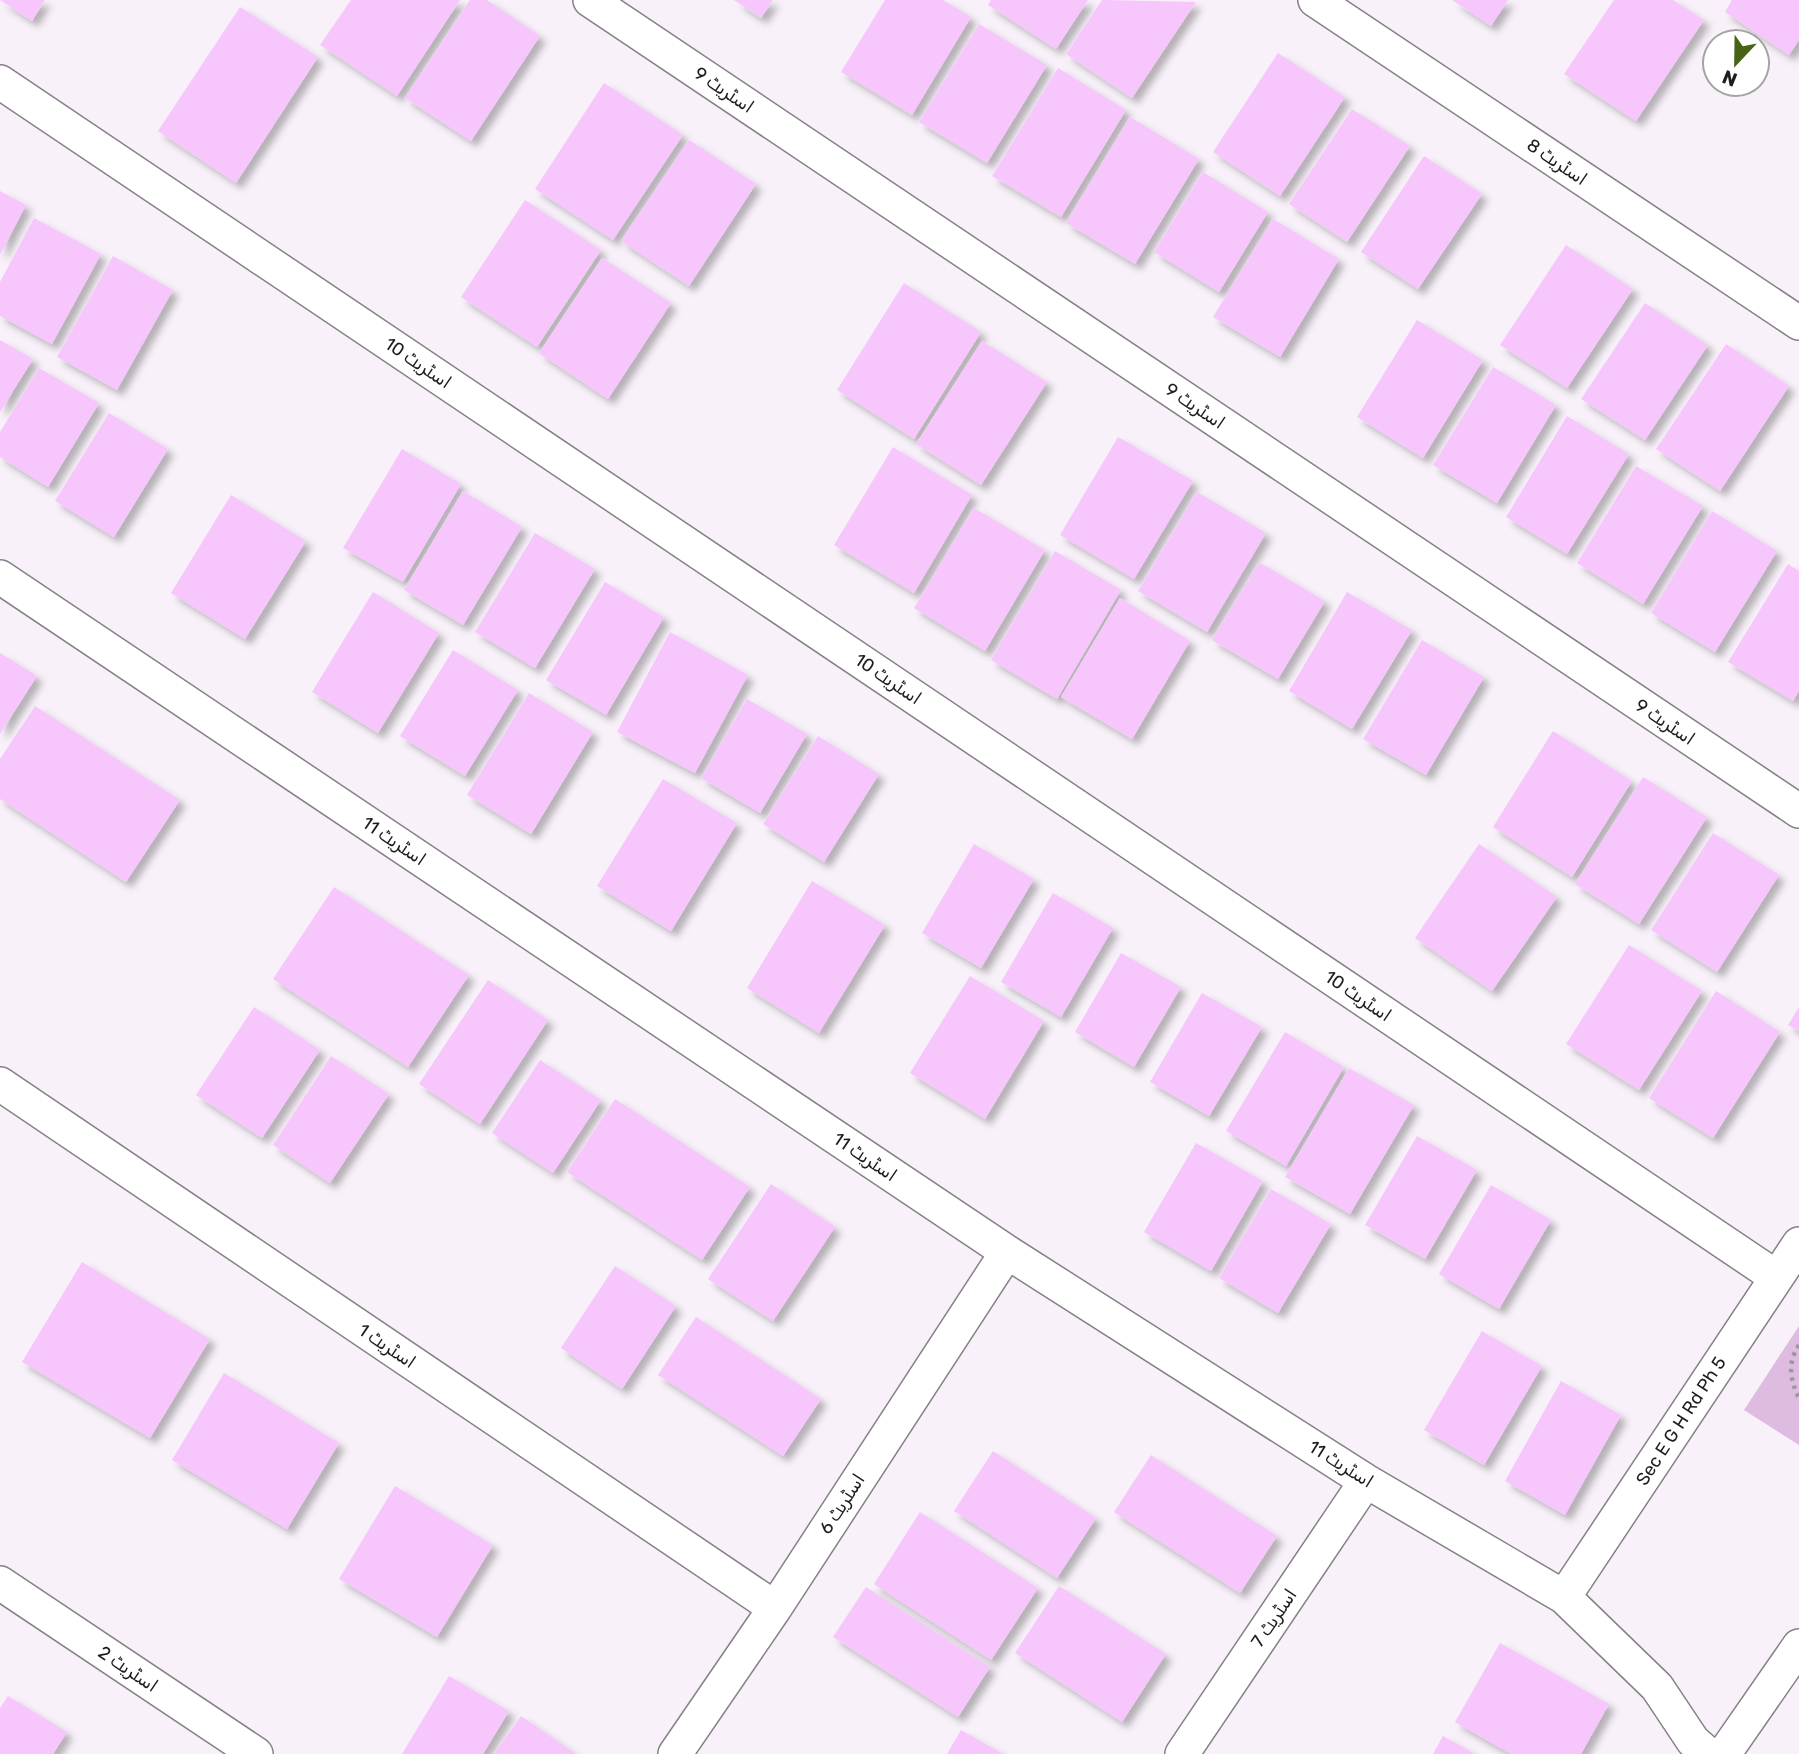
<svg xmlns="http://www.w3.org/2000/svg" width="1799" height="1754" viewBox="0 0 1799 1754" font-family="Rubik,Cairo,sans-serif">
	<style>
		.green { fill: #debce2 }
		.building { fill: #f6c6fd; filter: url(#shadow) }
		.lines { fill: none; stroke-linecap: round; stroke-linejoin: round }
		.minor-casing { stroke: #868087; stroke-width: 36 }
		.path { stroke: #9d989d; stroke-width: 4.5; stroke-dasharray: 3.5 5; stroke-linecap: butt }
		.minor { stroke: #fff; stroke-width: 33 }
		.labels { text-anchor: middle; stroke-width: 7; stroke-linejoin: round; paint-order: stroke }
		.street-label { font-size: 18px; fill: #1e1c1e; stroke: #fff }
	</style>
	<defs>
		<filter id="shadow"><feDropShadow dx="6" dy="6" stdDeviation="3.5" flood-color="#0004"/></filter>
	</defs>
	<rect width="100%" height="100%" fill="#f8f1f9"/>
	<!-- green -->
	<path class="green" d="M1799,1326V1445L1744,1410Z"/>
	<!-- building -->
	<path class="building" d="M0,0H45L32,21Z
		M351,0H460L397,96L320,45Z
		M470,0H487L540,36L471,141L405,98Z
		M734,0H773L761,18Z
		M885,0H943L971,17L912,115L841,72Z
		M991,0H1088L1056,49L988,5Z
		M1102,0L1196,2L1132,98L1066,54Z
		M1452,0H1508L1491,26Z
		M1614,0H1673L1704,20L1636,121L1564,74Z
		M1732,0H1799V40L1789,55L1725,12Z
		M240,7L318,57L236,183L158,131Z
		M979,24L1047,65L987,163L919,122Z
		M1278,53L1345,97L1280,196L1213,152Z
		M1058,68L1126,110L1061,217L992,176Z
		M604,83L683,135L613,240L535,189Z
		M1352,109L1410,146L1347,242L1289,204Z
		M1130,117L1199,159L1135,264L1066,223Z
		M689,140L756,184L689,286L621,241Z
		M1424,156L1482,194L1418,289L1361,252Z
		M1203,172L1268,212L1219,292L1154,252Z
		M0,191L26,205L0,255Z
		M525,200L601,250L537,347L461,297Z
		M34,218L101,254L52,344L0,316V282Z
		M1273,219L1339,259L1280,357L1213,317Z
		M1566,245L1633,289L1567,388L1500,345Z
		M113,256L173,290L117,390L57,357Z
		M602,258L671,303L608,399L539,353Z
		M904,283L981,332L914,439L837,390Z
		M1645,303L1708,345L1645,440L1581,399Z
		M1417,320L1483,360L1423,458L1357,417Z
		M0,340L33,359L0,412Z
		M982,341L1047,382L981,485L916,444Z
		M1726,344L1789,386L1720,491L1656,449Z
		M1493,367L1556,405L1497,503L1433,465Z
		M39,368L99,403L48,487L0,457V432Z
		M109,413L168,449L114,537L55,501Z
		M1567,416L1629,454L1567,554L1506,517Z
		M1118,437L1193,481L1134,579L1060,535Z
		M893,447L972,495L914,593L834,545Z
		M402,449L461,484L403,582L343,548Z
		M1636,466L1703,506L1643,604L1577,563Z
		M463,491L522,527L463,625L404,590Z
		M1197,492L1266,533L1207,632L1138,591Z
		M231,495L306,541L245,639L171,593Z
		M974,508L1045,550L985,651L914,608Z
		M1712,511L1777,551L1715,652L1651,613Z
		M535,533L595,569L535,668L475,632Z
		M1055,551L1121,590L1057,699L991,660Z
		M1259,562L1325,601L1278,679L1212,640Z
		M1788,564L1799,571V691L1793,701L1728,662Z
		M605,582L664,617L606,715L546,680Z
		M373,592L439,633L378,733L312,692Z
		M1347,592L1412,630L1352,729L1289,691Z
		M1120,598L1190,641L1132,739L1061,697Z
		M670,632L748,675L695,773L617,732Z
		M1422,640L1484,677L1426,775L1363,739Z
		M453,650L518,690L465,776L400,736Z
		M0,653L37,676L0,734Z
		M529,693L593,732L531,834L467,795Z
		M747,699L807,734L760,813L701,778Z
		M35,706L180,800L126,882L0,799V759Z
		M1553,731L1632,781L1572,877L1493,827Z
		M818,736L879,774L824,862L763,824Z
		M1643,777L1707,817L1639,924L1575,884Z
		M663,779L737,823L671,931L597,886Z
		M1713,833L1779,875L1717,972L1651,930Z
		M974,844L1034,879L981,968L922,933Z
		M1479,844L1557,897L1492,991L1415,938Z
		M812,881L885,925L819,1033L747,988Z
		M334,887L469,975L408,1067L273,979Z
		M1053,893L1113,928L1061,1017L1001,982Z
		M1629,945L1702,991L1639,1090L1566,1044Z
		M1121,953L1181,987L1134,1067L1075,1032Z
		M970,976L1044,1021L985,1119L910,1073Z
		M488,980L548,1020L480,1124L419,1084Z
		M1716,991L1780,1032L1713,1138L1649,1098Z
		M1202,993L1262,1027L1209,1116L1150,1082Z
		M254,1007L320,1050L262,1138L196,1095Z
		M1799,1007V1031L1788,1025Z
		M1285,1032L1344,1067L1286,1166L1226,1131Z
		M331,1056L389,1094L330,1183L273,1145Z
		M540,1060L601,1100L553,1173L492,1133Z
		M1349,1068L1414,1105L1350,1214L1285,1177Z
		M615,1099L750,1187L702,1260L567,1172Z
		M1417,1136L1477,1170L1425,1259L1365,1225Z
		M1196,1143L1263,1181L1211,1271L1144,1232Z
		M771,1184L835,1227L773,1321L708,1279Z
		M1491,1185L1551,1220L1499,1309L1439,1274Z
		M1271,1189L1331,1224L1278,1313L1219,1278Z
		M82,1262L210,1339L150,1438L22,1362Z
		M615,1266L676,1306L622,1389L561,1348Z
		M696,1317L821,1399L783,1456L658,1375Z
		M1482,1331L1542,1366L1484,1465L1424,1430Z
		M224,1373L339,1443L287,1529L172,1460Z
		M1561,1381L1621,1415L1565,1515L1505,1481Z
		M993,1451L1096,1518L1057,1578L954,1511Z
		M1151,1455L1277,1536L1240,1593L1114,1512Z
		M395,1486L493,1545L437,1637L339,1579Z
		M920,1512L1038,1588L991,1660L874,1584Z
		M1059,1586L1166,1654L1122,1722L1015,1653Z
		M866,1587L990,1667L958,1717L833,1637Z
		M1500,1643L1609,1704L1581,1754H1511L1455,1722Z
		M449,1676L509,1711L483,1754H402Z
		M8,1696L67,1732L53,1754H0V1708Z
		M521,1716L576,1754H494Z
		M961,1730L1003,1754H947Z
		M1443,1736L1475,1754H1433Z"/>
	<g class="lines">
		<!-- minor casing -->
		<g class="minor-casing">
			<path id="minor" d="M590,0L1799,811
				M1315,0L1799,323
				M0,82L1776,1277
				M0,577L1007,1252L1366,1481L1564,1597L1657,1687L1693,1741L1708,1754
				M0,1084L775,1608
				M0,1583L256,1754
				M1564,1597L1799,1244
				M675,1754L775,1608L1007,1252
				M1182,1754L1366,1481
				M1724,1754L1799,1646"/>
		</g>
		<!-- path -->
		<path class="path" d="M1799,1345C1787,1363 1790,1380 1799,1398"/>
		<!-- minor -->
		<use href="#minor" class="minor"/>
	</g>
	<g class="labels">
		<!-- street labels -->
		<g class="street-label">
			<text transform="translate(724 90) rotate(34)" y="6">اسٹریٹ 9</text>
			<text transform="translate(1557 162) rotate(34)" y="6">اسٹریٹ 8</text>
			<text transform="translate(418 363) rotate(34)" y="6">اسٹریٹ 10</text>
			<text transform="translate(1195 406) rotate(34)" y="6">اسٹریٹ 9</text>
			<text transform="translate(888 679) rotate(34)" y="6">اسٹریٹ 10</text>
			<text transform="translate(1665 722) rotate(34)" y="6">اسٹریٹ 9</text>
			<text transform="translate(394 841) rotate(34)" y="6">اسٹریٹ 11</text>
			<text transform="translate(1358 996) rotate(34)" y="6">اسٹریٹ 10</text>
			<text transform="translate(865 1157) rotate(34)" y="6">اسٹریٹ 11</text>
			<text transform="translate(387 1346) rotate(34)" y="6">اسٹریٹ 1</text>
			<text transform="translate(1681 1421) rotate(-57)" y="6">Sec E G H Rd Ph 5</text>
			<text transform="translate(1341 1464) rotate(32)" y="6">اسٹریٹ 11</text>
			<text transform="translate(842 1504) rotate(-57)" y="6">اسٹریٹ 6</text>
			<text transform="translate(1274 1618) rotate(-56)" y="6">اسٹریٹ 7</text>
			<text transform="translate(128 1669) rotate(34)" y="6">اسٹریٹ 2</text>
		</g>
	</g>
	<!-- north arrow -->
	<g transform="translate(1736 63) rotate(202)"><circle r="33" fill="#ffffff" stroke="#a5a4a5" stroke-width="2"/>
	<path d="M0-5L12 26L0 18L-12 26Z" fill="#476416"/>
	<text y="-10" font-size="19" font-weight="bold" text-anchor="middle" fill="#1e1c1e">N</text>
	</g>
</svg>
